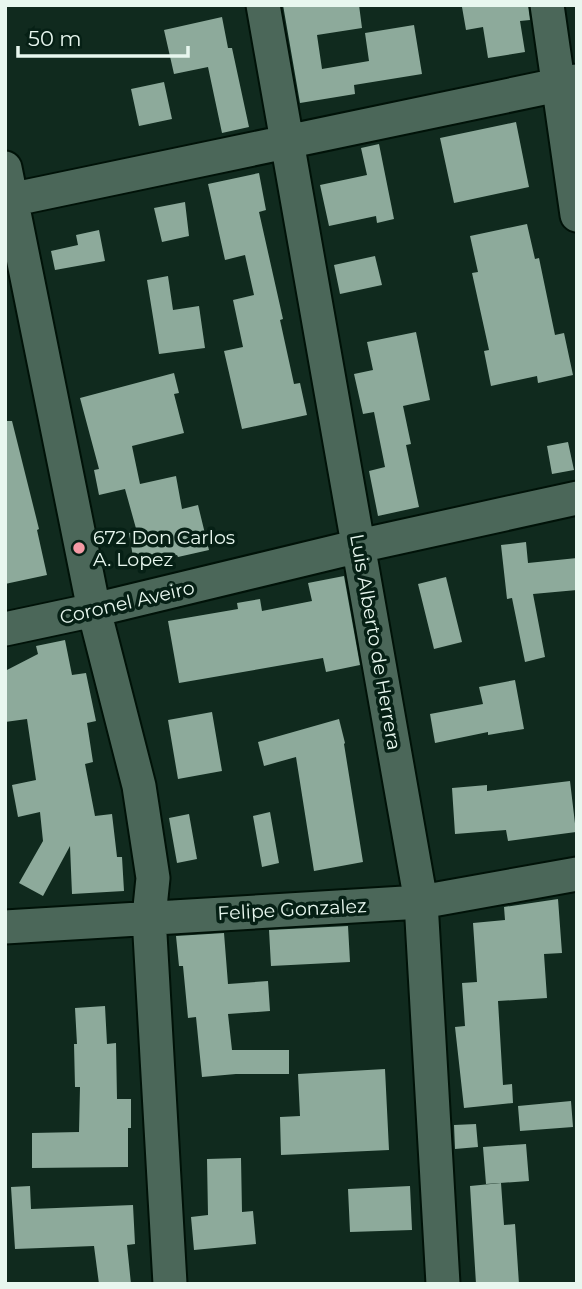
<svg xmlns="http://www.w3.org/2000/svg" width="582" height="1289" viewBox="0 0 582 1289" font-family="Montserrat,sans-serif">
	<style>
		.building { fill: #8daa9b }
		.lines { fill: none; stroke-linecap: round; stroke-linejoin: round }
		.minor-casing { stroke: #001208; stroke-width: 37 }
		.minor { stroke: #4b6759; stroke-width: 33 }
		.poi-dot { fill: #f49aa5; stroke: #062015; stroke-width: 2.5 }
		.labels { text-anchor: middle; stroke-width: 7; stroke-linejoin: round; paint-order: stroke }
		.poi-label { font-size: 19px; fill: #e8f7ef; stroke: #062015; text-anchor: start }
		.street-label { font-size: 19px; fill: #e8f7ef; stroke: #062015 }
	</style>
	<rect width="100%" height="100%" fill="#102a1e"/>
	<!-- building -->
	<path class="building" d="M283,5H359L362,28L317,35L322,69L369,61L365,33L414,25L422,74L354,85L355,94L300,103Z
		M475,5H528L530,20L520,21L525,52L488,58L483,27L466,30L462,7Z
		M222,17L228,48H232L249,127L222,133L208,67L174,74L164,30Z
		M164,82L172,119L139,126L131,89Z
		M516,122L529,187L454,203L440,138Z
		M379,144L394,219L377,223L376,216L329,226L320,185L367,175L361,148Z
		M259,173L266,210L259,212L283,319L280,320L294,384L300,383L307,415L242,429L224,351L243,347L233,300L254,295L245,255L225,260L208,184Z
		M185,202L189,236L162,242L154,208Z
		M527,224L535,259L539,258L555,335L564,333L573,375L538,383L537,376L491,386L484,351L489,350L472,273L478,272L470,236Z
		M99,230L105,261L55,270L51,251L78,245L76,235Z
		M375,256L382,285L340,294L334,265Z
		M168,276L173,310L199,306L205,348L159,354L147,280Z
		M416,332L430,400L403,406L411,444L406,445L419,507L378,516L369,471L385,467L374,412L363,414L354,374L373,370L367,342Z
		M174,373L179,393L174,394L184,433L132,446L140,484L176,476L182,509L198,505L209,550L178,557L177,555L134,563L129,533L137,532L125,489L99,495L94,470L99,469L80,398Z
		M5,421H12L39,529L37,530L47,575L5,584Z
		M568,442L574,470L552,474L547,446Z
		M526,542L528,563L577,558V590L533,594L545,657L525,662L512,598L507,599L501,545Z
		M344,576L360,665L326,672L323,658L179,683L168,621L238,609L237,603L260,599L262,611L312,601L308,583Z
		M446,577L462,642L434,649L418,584Z
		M65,640L72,675L86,673L96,721L87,723L93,762L85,764L95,816L112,814L117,857H122L124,891L72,894L70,846L43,896L19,883L43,841L40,812L18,817L12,785L36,780L27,719L5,722V671L38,654L36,646Z
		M515,680L524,729L488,735V732L435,743L430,714L483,704L479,687Z
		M212,712L222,771L178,779L168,720Z
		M339,719L345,743L344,744L363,862L314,871L296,757L264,766L258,742Z
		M570,781L576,832L508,841L506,830L455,834L452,788L487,785V791Z
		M270,812L279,863L262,867L253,816Z
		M189,814L197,859L177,863L169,818Z
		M558,899L562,953L544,954L547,998L498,1001L503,1085L512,1084L513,1103L464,1108L455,1027L465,1026L462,983L477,982L473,923L505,920L504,907Z
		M348,926L350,962L271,966L269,930Z
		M224,933L228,984L268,981L270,1011L228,1014L232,1050H289V1074H236L202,1077L196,1017L188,1018L183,966H179L176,936Z
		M105,1006L107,1044L116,1043L117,1099H131V1128H128V1167L32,1168V1133L79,1132L80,1087H75L74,1044H77L75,1008Z
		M385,1069L389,1150L281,1155L280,1117L300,1116L298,1074Z
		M571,1101L573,1127L520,1131L518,1106Z
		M476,1124L478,1147L455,1149L454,1125Z
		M526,1144L529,1181L486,1184L483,1147Z
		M241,1158L242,1212L253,1211L256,1244L194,1250L191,1217L208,1215L207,1159Z
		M501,1183L504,1225L515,1224L519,1284H476L470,1186Z
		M30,1186L31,1209L133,1205L135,1244L127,1245L131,1284H99L94,1246L15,1249L11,1187Z
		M410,1186L412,1230L350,1232L348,1189Z"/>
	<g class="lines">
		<!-- minor casing -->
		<g class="minor-casing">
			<path id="minor" d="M263,5L421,902L443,1284
				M547,5L577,215
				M5,168L94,610L139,786L153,878L149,917L170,1284
				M5,201L577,81
				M5,629L94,610L359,546L577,498
				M5,927L421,902L577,874"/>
		</g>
		<!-- minor -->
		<use href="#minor" class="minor"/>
	</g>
	<!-- markers -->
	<circle class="poi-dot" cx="79" cy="548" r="7"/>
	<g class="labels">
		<!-- poi labels -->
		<g class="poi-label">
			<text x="93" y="544">672 Don Carlos<tspan x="93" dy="22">A. Lopez</tspan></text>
		</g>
		<!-- street labels -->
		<g class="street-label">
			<text transform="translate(127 602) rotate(-13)" y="7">Coronel Aveiro</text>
			<text transform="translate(376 642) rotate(80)" y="7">Luis Alberto de Herrera</text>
			<text transform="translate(292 909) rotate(-3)" y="7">Felipe Gonzalez</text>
		</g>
	</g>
	<!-- border -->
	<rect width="582" height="1289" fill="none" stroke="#e8f7ef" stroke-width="14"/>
	<!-- scale -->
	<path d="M18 46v10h170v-10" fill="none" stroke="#e8f7ef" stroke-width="3.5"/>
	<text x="28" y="46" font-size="21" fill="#e8f7ef" stroke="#062015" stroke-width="5" paint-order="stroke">50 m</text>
</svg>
